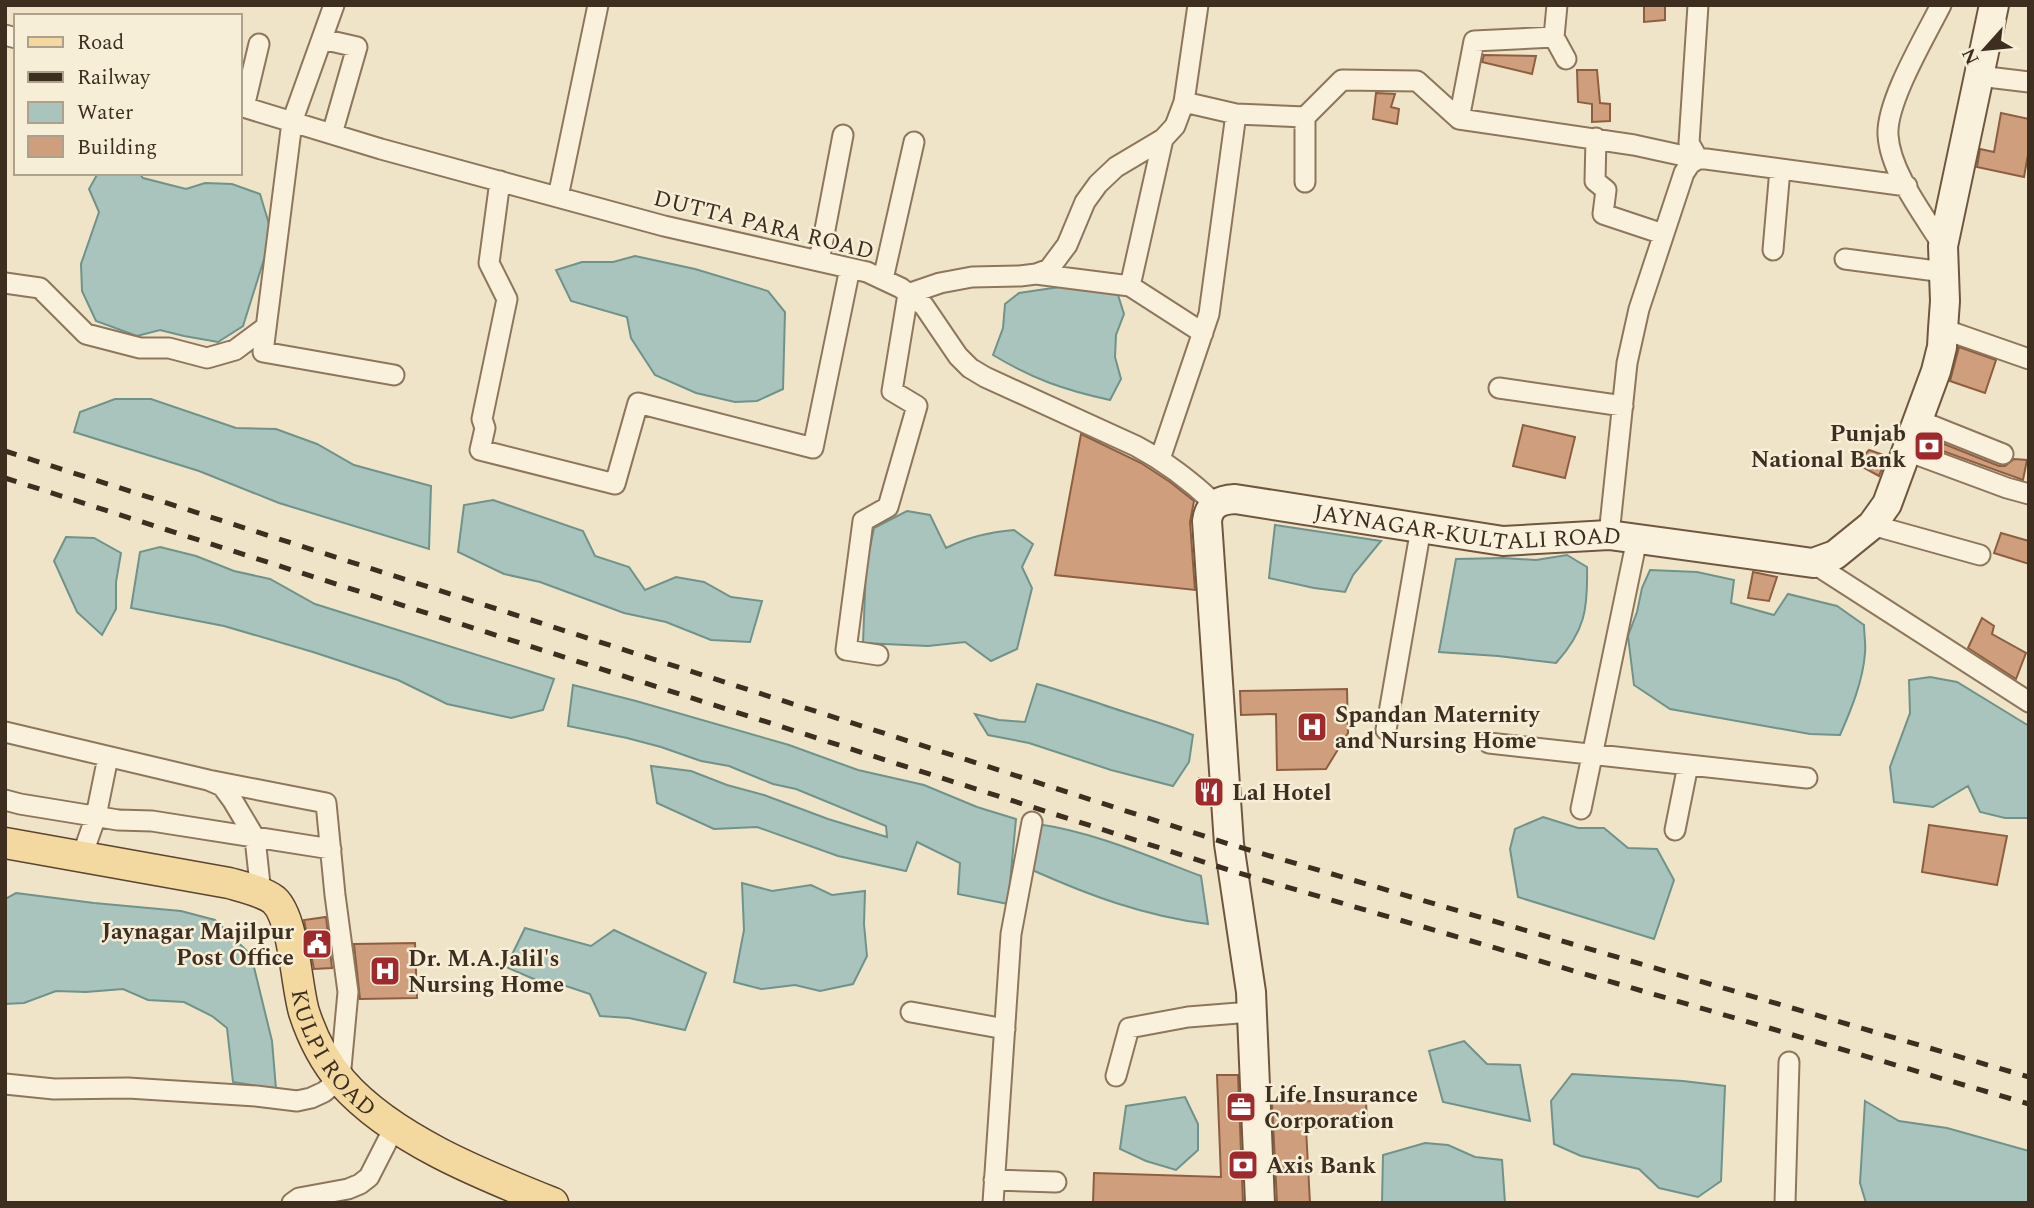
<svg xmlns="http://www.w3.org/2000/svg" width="2034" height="1208" viewBox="0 0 2034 1208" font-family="Spectral,serif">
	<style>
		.water { fill: #a9c4bc; stroke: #6f938a; stroke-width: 2 }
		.building { fill: #cf9f7d; stroke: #8d5f41; stroke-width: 2 }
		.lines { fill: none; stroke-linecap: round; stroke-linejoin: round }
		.street-casing { stroke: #8d765c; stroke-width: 23 }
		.secondary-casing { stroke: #6f573f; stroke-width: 32 }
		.primary-casing { stroke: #5b4430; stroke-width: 33 }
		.street { stroke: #faf1dc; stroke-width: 19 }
		.secondary { stroke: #faf1dc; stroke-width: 28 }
		.primary { stroke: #f3d9a0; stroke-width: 30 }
		.rail { stroke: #3d2e20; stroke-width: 5; stroke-dasharray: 12 12; stroke-linecap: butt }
		.labels { text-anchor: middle; stroke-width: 5; stroke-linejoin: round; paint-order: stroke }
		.street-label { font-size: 23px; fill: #3d2e20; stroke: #f7eed8 }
		.poi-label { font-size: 23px; font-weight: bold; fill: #3d2e20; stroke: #f7eed8; text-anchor: start }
	</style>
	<rect width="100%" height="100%" fill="#f0e4c8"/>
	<!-- water -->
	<path class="water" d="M98,173H139L143,178L186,189L205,183L232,184L260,194L272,234L243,326L218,342L184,336L160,330L137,336L96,321L82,291L81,264L99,212L89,189Z
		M635,256L695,269L768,291L785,312L783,389L757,401L735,402L696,393L655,375L631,338L627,317L571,301L556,270L582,262H613Z
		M1073,285L1117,292L1124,314L1116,335L1115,357L1121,379L1110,400C1064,390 1033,379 993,355L1003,328L1005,304L1019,293Z
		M115,399H151L236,428L276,429L317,444L354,465L431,486L429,549L279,503L199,471L74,432L80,412Z
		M493,500L583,531L595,556L629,567L645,590L676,577L704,582L731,597L762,601L750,642L711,640L666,622L624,613L540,582L504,574L458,552L464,505Z
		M907,511L930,515L946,548C968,537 989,532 1014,530L1033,544L1022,567L1032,588L1017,649L991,661L965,642L928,646L863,643L866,567L874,528Z
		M1275,525L1381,541L1353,575L1345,592L1314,588L1269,578Z
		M66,537L94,538L121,553L116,582V609L102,635L77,612L54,561Z
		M160,547L196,556L234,571L270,579L315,604L554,679L543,710L511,718L447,704L398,680L313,652L224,626L131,608L140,552Z
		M1567,555L1587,567C1588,609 1585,631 1556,663L1498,656L1439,652L1456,559L1503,558L1536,560Z
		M1650,570L1697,572L1734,580L1731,603L1774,615L1788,594L1837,606L1864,625C1864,634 1866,644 1865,653C1863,681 1851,710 1840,735L1810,734L1670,709L1634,685L1628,636L1637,612L1642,588Z
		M1930,677L1957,682L2029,726V818H2005L1980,812L1968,786L1933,807L1894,802L1890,767L1910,713L1909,680Z
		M1037,684C1057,689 1075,696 1095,702C1128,714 1161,722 1193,735L1189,762L1173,786L1111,770L1029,743L988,735L975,714L999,720L1025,722Z
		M573,685L636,701L789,745L858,770L924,785L977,807L1016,819L1008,904L958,894L960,863L917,842L906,871L838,856L757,827L714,829L657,803L651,766L691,771L727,785L764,795L828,819L887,837L886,826L796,789L773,784L729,766L701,761L661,747L627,738L568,726Z
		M1543,817L1578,828H1604L1628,848L1657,849L1674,880L1654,939L1518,897L1510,849L1515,829Z
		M1037,824C1094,832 1148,856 1201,876L1208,924C1144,916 1088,895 1030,869Z
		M742,883L772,891L811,885L832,895L865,891L864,924L867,956L853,984L820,991L795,985L761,989L734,982L744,930Z
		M16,893L94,903L181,911L215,920L251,955L272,1041L276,1089L233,1082L227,1028L212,1016L184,1002L148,1000L123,989L86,992L56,991L24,1003L5,1004V899Z
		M525,928L591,946L614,930L706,973L685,1030L629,1018L600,1016L590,994L563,985L536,980L506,967Z
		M1464,1041L1487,1064L1520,1065L1530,1121L1443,1102L1429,1051Z
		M1572,1074L1683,1081L1725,1086L1721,1181L1698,1197L1659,1188L1639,1169L1581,1156L1554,1144L1551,1101Z
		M1185,1097L1198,1124V1150L1176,1170L1146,1161L1120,1149L1126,1106Z
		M1865,1101L1899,1121L1947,1128L2029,1151V1203H1866L1860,1183Z
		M1425,1143L1448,1145L1475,1157L1502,1160L1505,1203H1382L1383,1155Z"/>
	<!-- building -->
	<path class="building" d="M1644,5H1665V20L1644,22Z
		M1484,55L1536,56L1532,74L1482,62Z
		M1577,70H1597L1600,103L1610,104V121L1592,122V104L1578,102Z
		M1376,93L1395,94L1391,107L1399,109L1397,124L1373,119Z
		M2001,113L2029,119V149L2024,177L1977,167L1980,149L1994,152Z
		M1959,347L1996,360L1985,393L1950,381Z
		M1523,425L1575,437L1565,478L1513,466Z
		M1081,434L1141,463L1170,482L1194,501L1190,522L1195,590L1055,575Z
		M1929,438L1999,466H2005L2014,459L2027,460L2023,480L1926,445Z
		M1869,450L1887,456L1879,476L1857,464Z
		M2001,533L2029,541V564L1994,553Z
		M1753,572L1777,577L1769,601L1748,598Z
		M1982,618L1994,626L1992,634L2026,653L2016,679L1968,648Z
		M1347,689L1348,733L1326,769L1277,770L1276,714L1241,715L1240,691Z
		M1199,778L1208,779L1210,805L1199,803Z
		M1929,825L2007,836L1997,885L1922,872Z
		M326,917L332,968L314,969L304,920Z
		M415,943L417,998L360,999L354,944Z
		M1217,1075H1238L1243,1203H1093L1094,1173L1221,1177Z
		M1366,1100L1367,1127L1306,1128L1310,1203H1277L1272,1102Z"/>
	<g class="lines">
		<!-- street casing -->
		<g class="street-casing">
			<path id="street" d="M334,5L292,122L263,352L394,375
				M1941,5C1925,37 1886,102 1888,135C1890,172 1924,215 1943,246
				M5,35L16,38
				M1554,37L1557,5
				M322,39L357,47L332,134
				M1979,76L2029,82
				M240,106L381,149L664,226L867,272L901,288L924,306L958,356L970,368L985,377L1136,446C1166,462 1191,481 1215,504
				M244,107L259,44
				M1236,114L1305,117L1342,80L1417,81L1459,119L1634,145L1698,159
				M1305,117V182
				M1459,119L1474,41L1554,37L1566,59
				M1596,138L1595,181L1606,190L1603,214L1663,234
				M1698,159L1689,143L1698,5
				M500,181L489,263L507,299L482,419L485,428L480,450L615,484L638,403L813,448L850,268
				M558,197L598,5
				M1773,250L1780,169
				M1845,259L1944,272
				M819,261L843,135
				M1036,274L1130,286L1203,333
				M883,279L914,142
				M5,283L40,288L86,334L140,348H169L207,358L235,350L266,327
				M1130,286L1163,139
				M1943,329L2029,359
				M1499,388L1623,406
				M1918,420L2003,454
				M1907,451L2007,488L2029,494
				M1160,459L1209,314L1236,114L1184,102
				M1872,525L1980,555
				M1609,535L1627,363L1639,309L1684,173L1690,164L1698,159H1706L1907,186
				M1813,563L2029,702
				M878,655L846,650L863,521L888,507L917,406L892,391L908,294L940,283L972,277L1020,276L1036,274L1049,269L1067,245L1085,202L1098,184L1116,167L1163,139L1175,126L1184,102L1198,5
				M1386,730L1421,528
				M5,732L208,780L222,786L233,801L255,838L261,894
				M1489,743L1807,778
				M5,800L20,804L118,820L152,821L331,849
				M1581,809L1637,539
				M1675,830L1688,765
				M82,856L96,816L108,757
				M911,1012L1005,1029
				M1116,1076L1129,1028L1188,1017L1251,1012
				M5,1084L54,1089L128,1088L256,1096L297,1101L311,1098L324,1092L340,1079L348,992L335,895L326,803L208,780
				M994,1180L1056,1182
				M292,1203L299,1198L348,1189L360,1184L369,1177L395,1126
				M993,1203L1011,934L1032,822
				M1785,1203L1789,1062"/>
		</g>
		<!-- secondary casing -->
		<g class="secondary-casing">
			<g id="secondary">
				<path id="s1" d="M1260,1203L1251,992L1229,844L1207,521C1209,505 1219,500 1235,499L1503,541L1609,535L1813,563L1835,555L1872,525L1887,504L1936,371L1942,347L1943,329L1945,301L1943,246L1994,5"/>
			</g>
		</g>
		<!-- primary casing -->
		<g class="primary-casing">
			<g id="primary">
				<path id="s2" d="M5,843L229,883C243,887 262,891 274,900C294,918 296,985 304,1012C312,1037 325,1062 342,1082C392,1139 483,1175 553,1203"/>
			</g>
		</g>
		<!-- street -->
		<use href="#street" class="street"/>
		<!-- secondary -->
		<use href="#secondary" class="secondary"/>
		<!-- primary -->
		<use href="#primary" class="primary"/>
		<!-- rail -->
		<path class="rail" d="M5,451L1229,844L2029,1077
			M5,478L1232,871L2029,1104"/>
	</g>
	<!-- icons -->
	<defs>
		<g id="bank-square" transform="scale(1.575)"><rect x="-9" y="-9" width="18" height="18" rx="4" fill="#9e2a2b" stroke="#f7eed8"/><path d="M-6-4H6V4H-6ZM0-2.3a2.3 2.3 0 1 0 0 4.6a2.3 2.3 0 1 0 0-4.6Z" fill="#fff"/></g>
		<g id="hospital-square" transform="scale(1.575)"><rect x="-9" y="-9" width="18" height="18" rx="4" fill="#9e2a2b" stroke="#f7eed8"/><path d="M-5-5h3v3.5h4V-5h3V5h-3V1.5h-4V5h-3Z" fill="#fff"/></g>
		<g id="restaurant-square" transform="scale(1.575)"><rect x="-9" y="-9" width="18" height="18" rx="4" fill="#9e2a2b" stroke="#f7eed8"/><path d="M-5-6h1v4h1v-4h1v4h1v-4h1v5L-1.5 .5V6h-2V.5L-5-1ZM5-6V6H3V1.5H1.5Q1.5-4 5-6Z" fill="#fff"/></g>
		<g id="civic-square" transform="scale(1.575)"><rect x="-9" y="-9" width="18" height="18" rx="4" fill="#9e2a2b" stroke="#f7eed8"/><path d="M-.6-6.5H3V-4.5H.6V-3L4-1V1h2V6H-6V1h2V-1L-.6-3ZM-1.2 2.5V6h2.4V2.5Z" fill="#fff"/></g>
		<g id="office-square" transform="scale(1.575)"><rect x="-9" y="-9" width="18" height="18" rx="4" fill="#9e2a2b" stroke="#f7eed8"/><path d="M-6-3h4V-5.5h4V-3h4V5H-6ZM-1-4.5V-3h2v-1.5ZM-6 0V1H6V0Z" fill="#fff"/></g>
	</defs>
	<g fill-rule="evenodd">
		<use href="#bank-square" x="1929" y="446"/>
		<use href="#hospital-square" x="1312" y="727"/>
		<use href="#restaurant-square" x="1209" y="792"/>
		<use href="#civic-square" x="317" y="944"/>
		<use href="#hospital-square" x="385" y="971"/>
		<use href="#office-square" x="1241" y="1107"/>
		<use href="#bank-square" x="1243" y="1165"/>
	</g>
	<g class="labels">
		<!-- street labels -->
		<g class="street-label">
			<text transform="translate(764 224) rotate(14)" y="8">DUTTA PARA ROAD</text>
			<text dy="8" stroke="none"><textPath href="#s1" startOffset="959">JAYNAGAR-KULTALI ROAD</textPath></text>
			<text dy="8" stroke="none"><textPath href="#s2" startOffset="443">KULPI ROAD</textPath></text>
		</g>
		<!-- poi labels -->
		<g class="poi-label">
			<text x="1906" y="441" text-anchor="end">Punjab<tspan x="1906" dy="26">National Bank</tspan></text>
			<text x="1335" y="722">Spandan Maternity<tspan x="1335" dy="26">and Nursing Home</tspan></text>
			<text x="1232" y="800">Lal Hotel</text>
			<text x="294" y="939" text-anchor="end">Jaynagar Majilpur<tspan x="294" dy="26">Post Office</tspan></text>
			<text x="408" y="966">Dr. M.A.Jalil's<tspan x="408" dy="26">Nursing Home</tspan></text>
			<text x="1264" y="1102">Life Insurance<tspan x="1264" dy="26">Corporation</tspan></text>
			<text x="1266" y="1173">Axis Bank</text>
		</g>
	</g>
	<!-- border -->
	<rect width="2034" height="1208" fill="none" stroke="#3d2e20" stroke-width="14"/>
	<!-- legend -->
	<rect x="14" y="14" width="228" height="161" fill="#f7eed8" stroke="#ada18e" stroke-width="2"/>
	<rect x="28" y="37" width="35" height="10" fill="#f3d9a0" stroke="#ada18e" stroke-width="2"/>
	<text x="77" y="49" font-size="21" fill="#3d2e20">Road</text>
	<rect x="28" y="72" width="35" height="10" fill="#3d2e20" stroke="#ada18e" stroke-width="2"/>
	<text x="77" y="84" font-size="21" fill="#3d2e20">Railway</text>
	<rect x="28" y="102" width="35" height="21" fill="#a9c4bc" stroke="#ada18e" stroke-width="2"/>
	<text x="77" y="119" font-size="21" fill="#3d2e20">Water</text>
	<rect x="28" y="136" width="35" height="21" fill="#cf9f7d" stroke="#ada18e" stroke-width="2"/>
	<text x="77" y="154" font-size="21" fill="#3d2e20">Building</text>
	<!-- north arrow -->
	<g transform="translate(1985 49) rotate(243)" stroke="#f7eed8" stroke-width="5" paint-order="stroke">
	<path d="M0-5L12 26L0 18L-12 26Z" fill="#3d2e20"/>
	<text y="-10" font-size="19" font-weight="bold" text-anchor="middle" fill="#3d2e20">N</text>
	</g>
</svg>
